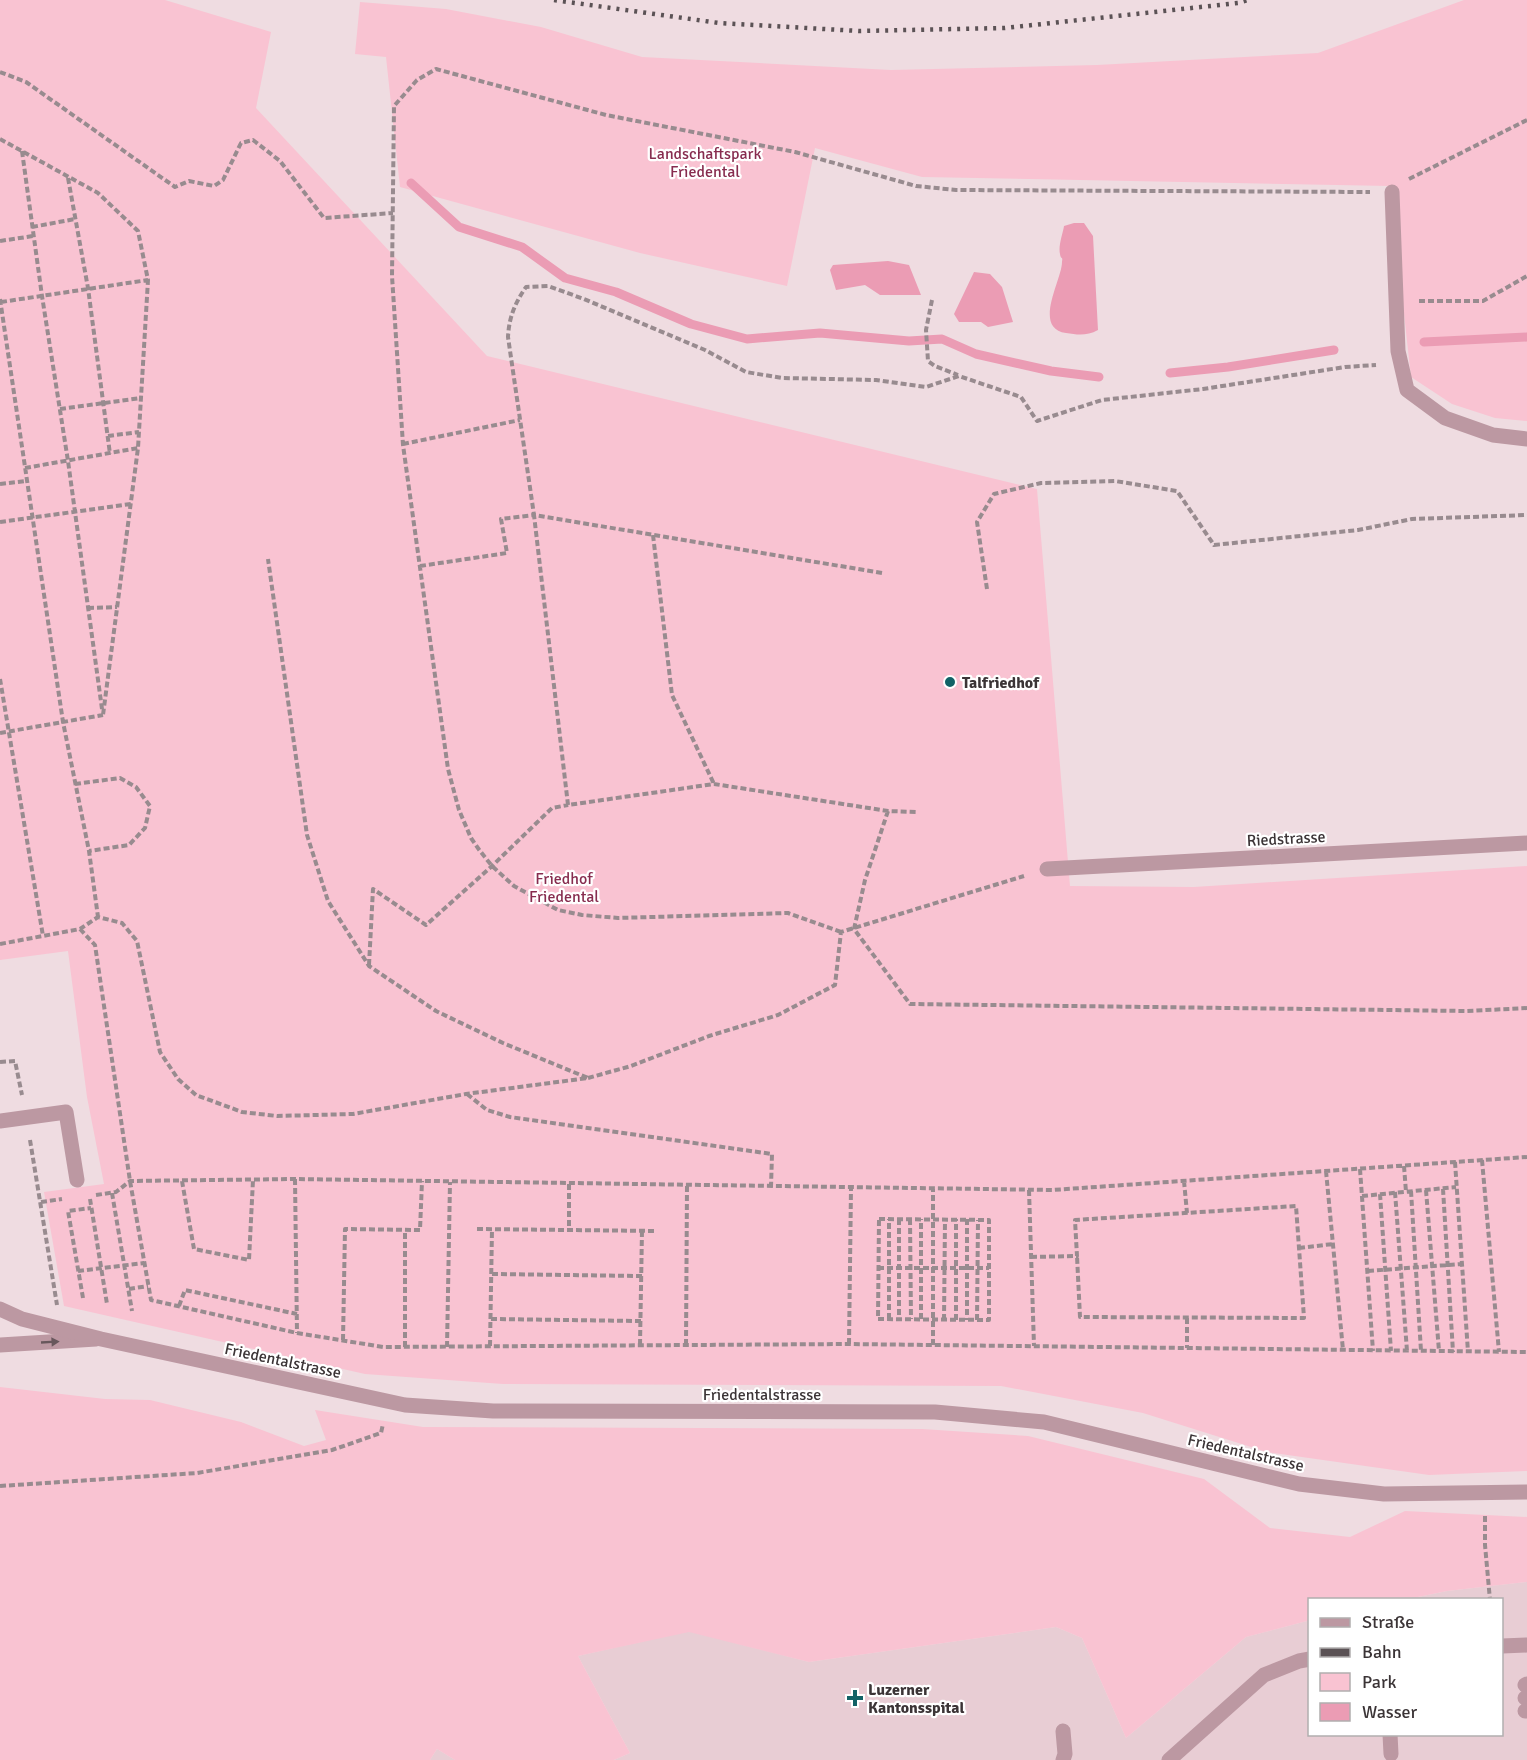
<svg xmlns="http://www.w3.org/2000/svg" width="1527" height="1760" viewBox="0 0 1527 1760" font-family="Signika,sans-serif">
	<style>
		.built { fill: #e8cdd4 }
		.green { fill: #f9c3d2 }
		.water { fill: #eb9cb4 }
		.lines { fill: none; stroke-linecap: round; stroke-linejoin: round }
		.stream { stroke: #eb9cb4; stroke-width: 9 }
		.path { stroke: #988b8f; stroke-width: 4; stroke-dasharray: 6 3; stroke-linecap: butt }
		.service { stroke: #bc98a2; stroke-width: 15 }
		.minor { stroke: #bc98a2; stroke-width: 15 }
		.rail { stroke: #5b5255; stroke-width: 4.5; stroke-dasharray: 3 6; stroke-linecap: butt }
		.oneway { fill: #68575c }
		.poi-dot { fill: #126266; stroke: #fff; stroke-width: 2 }
		.labels { text-anchor: middle; stroke-width: 4.5; stroke-linejoin: round; paint-order: stroke }
		.park-label { font-size: 16px; fill: #872c4f; stroke: #fff }
		.poi-label { font-size: 16px; font-weight: bold; fill: #3b3436; stroke: #fff; text-anchor: start }
		.street-label { font-size: 16px; fill: #3b3436; stroke: #fff }
	</style>
	<rect width="100%" height="100%" fill="#efdce1"/>
	<!-- built -->
	<path class="built" d="M1527,1582V1760H614L630,1753L578,1656L689,1631L809,1662L1056,1627L1082,1638L1126,1738L1246,1637L1307,1621L1309,1610L1310,1734H1502V1600L1341,1599L1418,1597L1447,1591Z
		M437,1749L455,1760H430Z"/>
	<!-- green -->
	<path class="green" d="M0,0H165L271,32L256,108L487,356L1037,489L1070,886L1194,887L1527,866V1471L1429,1475L1267,1452L1143,1413L1001,1386L503,1384L365,1374L64,1306L44,1192L104,1184L87,1097L68,951L0,960Z
		M1464,0H1527V421L1495,418L1452,404L1411,377L1390,186L922,177L815,148L787,286L640,253L400,187L386,57L355,54L360,2L446,9L541,27L642,57L891,70L1097,65L1318,53Z
		M0,1387L105,1399L150,1400L241,1422L304,1446L326,1440L315,1410L423,1427L922,1429L1028,1436L1204,1479L1270,1528L1350,1537L1405,1511L1527,1517V1582L1447,1591L1418,1597L1310,1600L1307,1621L1246,1637L1126,1738L1082,1638L1056,1627L809,1662L689,1632L578,1656L630,1753L614,1760H455L437,1749L430,1760H0Z"/>
	<!-- water -->
	<path class="water" d="M1074,223H1084L1093,236L1098,330C1087,336 1078,335 1066,333C1032,328 1062,280 1062,262C1063,255 1061,261 1060,254C1058,246 1063,233 1064,226Z
		M888,261L909,265L921,295H880L865,285L836,290L830,270L833,265Z
		M974,272L990,274L1002,287L1013,322L988,327L981,322H959L954,314Z"/>
	<g class="lines">
		<!-- stream -->
		<path class="stream" d="M411,183L459,227L522,247L565,278L616,292L691,324L747,339L820,333L909,341L942,339L976,354L1051,371L1099,377
			M1424,342L1527,337
			M1170,373L1228,367L1334,350"/>
		<!-- path -->
		<path class="path" d="M0,72L26,82L175,187L189,181L214,186L223,180L241,143L253,140L280,161L324,218L393,213
			M0,139L98,193L138,231L148,280L138,448L103,715
			M22,151L42,296L68,461L102,709
			M68,178L88,288L110,454
			M1409,179L1527,120
			M32,227L75,219
			M0,241L33,236
			M0,299L63,722L89,851L98,917
			M932,300L926,330L928,361L935,366L958,375
			M1419,301H1483L1527,276
			M1,302L148,280
			M60,409L141,398
			M108,436L139,432
			M403,444L520,420
			M25,468L138,448
			M0,484L26,481
			M0,522L131,504
			M653,535L672,695L714,784
			M420,566L507,553L501,519L534,515L508,337C509,317 515,303 526,287L548,286L584,299L705,350L746,372L782,378L876,380L926,387L959,376L1021,397L1037,421L1102,400L1203,389L1345,367L1376,365
			M882,573L534,515L568,805L714,784L888,811L916,812
			M987,589L977,522L994,494L1041,483L1115,481L1177,491L1214,545L1358,530L1412,519L1527,515
			M88,608L117,607
			M0,679L43,936
			M0,733L103,715
			M75,784L120,778L136,787L150,806L145,828L129,845L89,851
			M888,811L865,880L854,929L910,1004L1467,1011L1527,1008
			M80,929L95,945L130,1181L151,1300L297,1333L383,1347L847,1344L1527,1352
			M841,932L788,913L618,918L582,915L558,910L514,886L492,866L480,851L471,838L459,810L448,769L403,445L392,276L394,106L417,80L436,69L606,115L795,152L916,186L956,190L1370,192
			M0,944L80,929L98,917L122,923L137,941L160,1052L178,1079L196,1095L242,1112L277,1116L353,1114L466,1094L588,1078L503,1043L436,1011L369,966L328,901L307,835L268,559
			M369,965L373,889L426,925L492,866L552,808L568,805
			M0,1062L15,1061L22,1095
			M588,1078L631,1066L709,1036L778,1015L835,985L841,932L1024,876
			M467,1094L487,1110L510,1117L772,1154L771,1187
			M30,1140L57,1305
			M1482,1160L1499,1352
			M1455,1162L1468,1352
			M1404,1166L1406,1192
			M1360,1169L1373,1351
			M1326,1171L1343,1350
			M295,1179L297,1333
			M182,1181L194,1249L249,1260L253,1180
			M1184,1181L1187,1213
			M569,1184V1230
			M1443,1189L1453,1352
			M1029,1190L1034,1346
			M1426,1190L1439,1351
			M1411,1191L1421,1351
			M1395,1192L1407,1351
			M112,1193L132,1311
			M1380,1194L1391,1351
			M96,1195L116,1192L130,1181L295,1179L1052,1190L1527,1157
			M1362,1196L1456,1187
			M90,1199L107,1304
			M41,1202L62,1199
			M879,1219L989,1220V1320L878,1319Z
			M899,1219V1319
			M910,1219L911,1319
			M967,1219V1320
			M477,1229L657,1231
			M1299,1248L1333,1244
			M1031,1257L1077,1256L1075,1220L1296,1206L1304,1318L1080,1317L1077,1256
			M878,1268H989
			M78,1271L144,1263
			M1368,1271L1461,1264
			M492,1274L642,1276
			M129,1289L148,1286
			M83,1298L68,1211L91,1208
			M179,1306L185,1290L297,1314
			M1187,1318V1348
			M491,1319L641,1321
			M889,1319V1219
			M921,1319V1219
			M944,1320L945,1220
			M956,1320V1219
			M977,1320L978,1220
			M343,1340L345,1229L420,1230L422,1181
			M849,1344L851,1188
			M640,1345L642,1230
			M686,1345L687,1186
			M933,1345V1189
			M490,1346L492,1229
			M405,1347V1230
			M447,1347L450,1182
			M0,1486L197,1473L332,1450L381,1433L383,1424
			M1485,1516V1545L1490,1600"/>
		<!-- service -->
		<path class="service" d="M1392,192L1398,351L1407,390L1445,418L1493,435L1527,439
			M0,1121L66,1112L77,1180
			M0,1345L96,1339
			M1502,1646L1527,1645
			M1525,1685L1527,1684
			M1525,1698H1527
			M1525,1711H1527
			M1390,1734L1391,1754
			M1063,1760L1065,1754L1063,1731
			M1169,1760L1264,1675L1299,1661L1310,1659"/>
		<!-- minor -->
		<path class="minor" d="M1047,869L1527,843
			M0,1309L22,1319L101,1339L405,1405L493,1411L935,1412L1044,1422L1299,1484L1384,1494L1527,1492"/>
		<!-- rail -->
		<path class="rail" d="M554,0L719,23L859,31L1005,28L1238,3L1248,0"/>
	</g>
	<!-- one-way arrows -->
	<defs><path id="oneway-solid" d="M-6-.8H1V-3.2L6.5 0L1 3.2V.8H-6Z" transform="scale(1.5)"/></defs>
	<use class="oneway" href="#oneway-solid" transform="translate(50 1342) rotate(-3)"/>
	<!-- markers -->
	<g class="poi-dot">
		<circle cx="950" cy="682" r="6"/>
		<path d="M852 1689h6v6h6v6h-6v6h-6v-6h-6v-6h6z"/>
	</g>
	<g class="labels">
		<!-- park labels -->
		<g class="park-label">
			<text x="705" y="159">Landschaftspark<tspan x="705" dy="18">Friedental</tspan></text>
			<text x="564" y="884">Friedhof<tspan x="564" dy="18">Friedental</tspan></text>
		</g>
		<!-- poi labels -->
		<g class="poi-label">
			<text x="962" y="688">Talfriedhof</text>
			<text x="868" y="1695">Luzerner<tspan x="868" dy="18">Kantonsspital</tspan></text>
		</g>
		<!-- street labels -->
		<g class="street-label">
			<text transform="translate(1286 838) rotate(-3)" y="6">Riedstrasse</text>
			<text transform="translate(283 1360) rotate(12)" y="6">Friedentalstrasse</text>
			<text x="762" y="1400">Friedentalstrasse</text>
			<text transform="translate(1246 1452) rotate(13)" y="6">Friedentalstrasse</text>
		</g>
	</g>
	<!-- legend -->
	<rect x="1308" y="1598" width="195" height="138" fill="#ffffff" stroke="#b1aeaf" stroke-width="1.5"/>
	<rect x="1320" y="1618" width="30" height="9" fill="#bc98a2" stroke="#b1aeaf" stroke-width="1.5"/>
	<text x="1362" y="1628" font-size="18" fill="#3b3436">Straße</text>
	<rect x="1320" y="1648" width="30" height="9" fill="#5b5255" stroke="#b1aeaf" stroke-width="1.5"/>
	<text x="1362" y="1658" font-size="18" fill="#3b3436">Bahn</text>
	<rect x="1320" y="1673" width="30" height="18" fill="#f9c3d2" stroke="#b1aeaf" stroke-width="1.5"/>
	<text x="1362" y="1688" font-size="18" fill="#3b3436">Park</text>
	<rect x="1320" y="1703" width="30" height="18" fill="#eb9cb4" stroke="#b1aeaf" stroke-width="1.5"/>
	<text x="1362" y="1718" font-size="18" fill="#3b3436">Wasser</text>
</svg>
